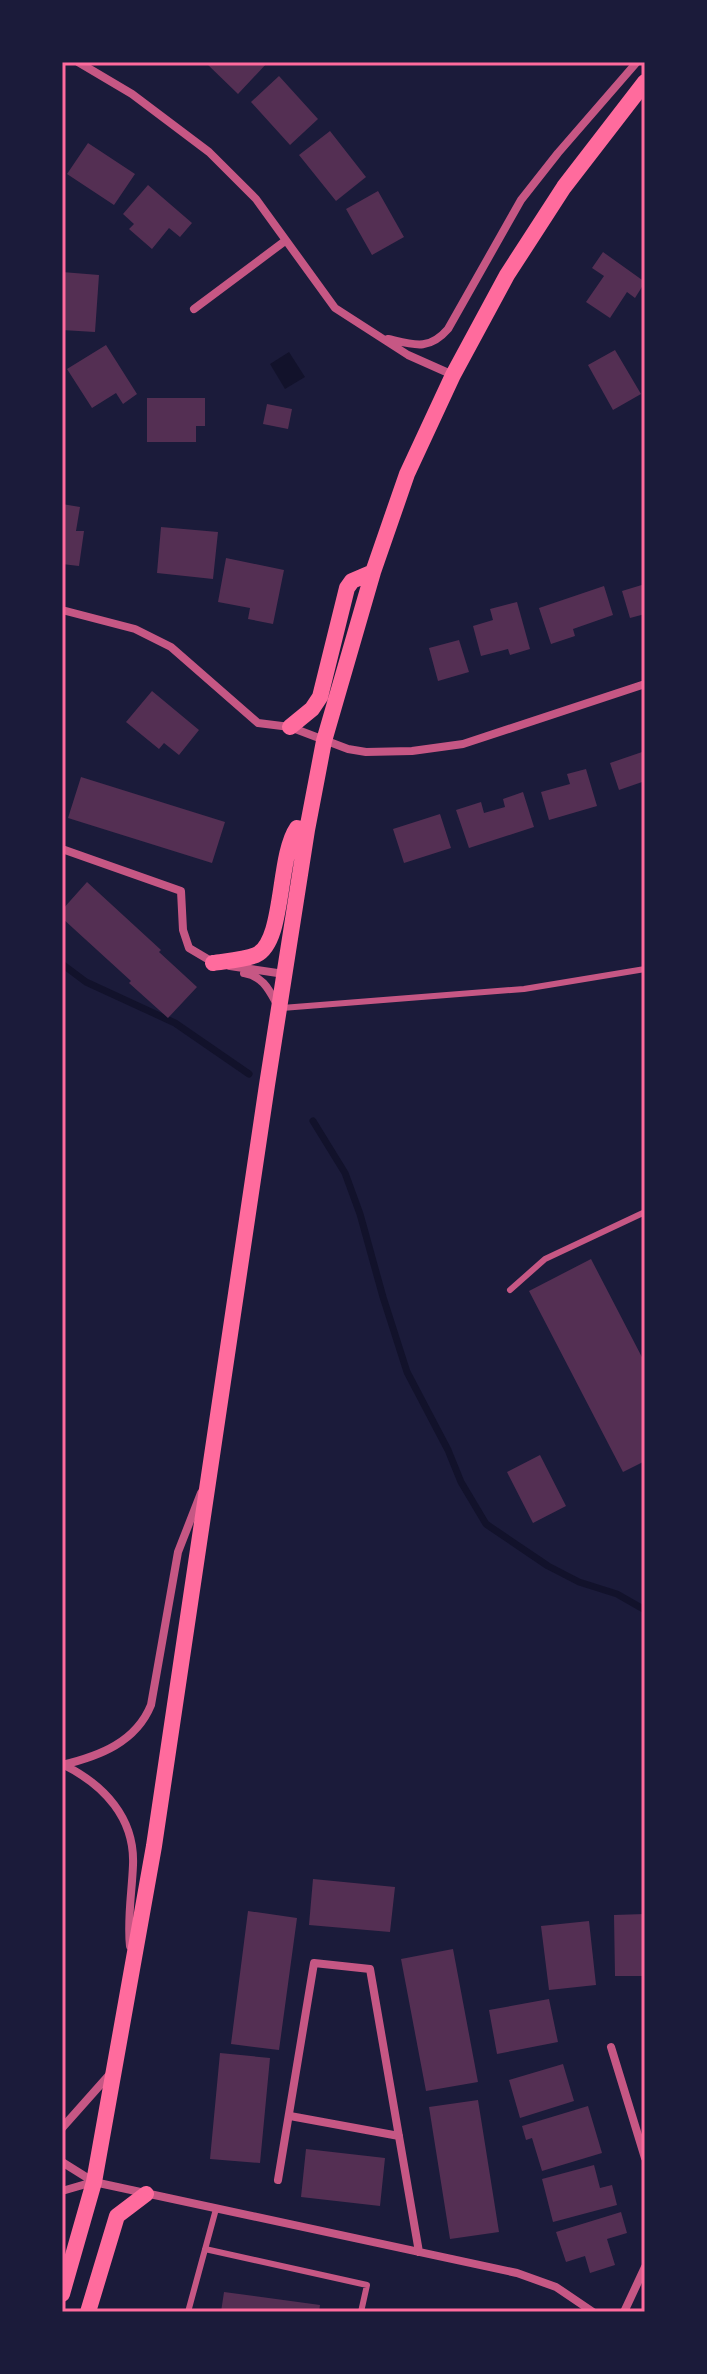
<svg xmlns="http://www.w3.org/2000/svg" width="707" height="2374" viewBox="0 0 707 2374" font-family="Arial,sans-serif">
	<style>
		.water { fill: #12122b }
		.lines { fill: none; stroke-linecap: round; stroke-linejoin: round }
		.stream { stroke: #12122b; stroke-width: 7 }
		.building { fill: #542f53 }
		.service { stroke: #c65784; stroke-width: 6 }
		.minor { stroke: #c65784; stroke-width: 8 }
		.secondary { stroke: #ff6b9d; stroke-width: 16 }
		.neatline { fill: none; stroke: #ff6b9d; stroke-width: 3 }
	</style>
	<rect width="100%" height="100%" fill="#1b1b3a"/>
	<!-- water -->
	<path class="water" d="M289,352L305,377L285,389L270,364Z"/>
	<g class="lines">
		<!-- stream -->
		<path class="stream" d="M62,964L86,982L175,1023L249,1074
			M313,1121L345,1173L360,1214L383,1297L407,1372L448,1450L461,1482L486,1524L548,1566L579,1582L617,1594L645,1610"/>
	</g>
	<!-- building -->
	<path class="building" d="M205,62H268L238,94Z
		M279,76L318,119L290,145L251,102Z
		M330,131L366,177L336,201L299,155Z
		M88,143L135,174L114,205L67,174Z
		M148,185L192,223L180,237L169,228L152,249L129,229L134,224L123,214Z
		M378,191L404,237L372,255L346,209Z
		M603,252L645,282L635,298L627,292L610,318L586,302L604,276L592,268Z
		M62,272L99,275L95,332L62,330Z
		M106,345L137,394L123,404L116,393L92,408L67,369Z
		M615,350L641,394L613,410L588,365Z
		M147,398H205V426H196V442H147Z
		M267,404L292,409L288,429L263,424Z
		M62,504L80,507L76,531H84L79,566L62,564Z
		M161,527L218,532L213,579L157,573Z
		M226,558L284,570L273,624L248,619L250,608L218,602Z
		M645,584V614L630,618L622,591Z
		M604,586L613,615L573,629L575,636L551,644L539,608Z
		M517,602L530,649L510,655L508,649L481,656L473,626L493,620L490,609Z
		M459,640L469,672L438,681L429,648Z
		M152,691L199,730L179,755L164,743L159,749L126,722Z
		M645,751V781L619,790L610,763Z
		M586,769L597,806L549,820L541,792L570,784L567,774Z
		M81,777L225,822L212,863L68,818Z
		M523,792L534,827L469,848L456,810L481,802L484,813L505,807L503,799Z
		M440,814L451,848L404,863L393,829Z
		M87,882L161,950L159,952L197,987L168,1018L129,983L131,981L62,918V910Z
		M591,1259L645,1363V1461L623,1472L529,1291Z
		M540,1455L566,1506L533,1523L507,1472Z
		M313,1879L395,1887L390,1932L309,1925Z
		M248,1911L297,1918L279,2050L231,2044Z
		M645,1914V1976H615L614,1915Z
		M589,1921L596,1985L549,1990L541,1926Z
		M453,1949L478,2082L426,2091L401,1959Z
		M549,1999L558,2042L497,2054L489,2010Z
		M220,2053L270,2058L260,2163L210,2159Z
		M563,2064L574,2101L520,2118L509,2080Z
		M478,2100L499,2232L450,2239L429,2107Z
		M588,2106L602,2153L542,2171L532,2138L526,2140L522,2126Z
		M306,2149L385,2158L380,2206L301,2197Z
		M594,2165L600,2188L612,2185L617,2205L553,2222L542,2179Z
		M621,2212L627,2233L607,2239L615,2265L590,2273L585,2256L566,2262L556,2232Z
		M224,2292L320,2305L319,2312H221Z"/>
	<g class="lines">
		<!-- service -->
		<path class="service" d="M282,1008L524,989L645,969
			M510,1290L545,1259L645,1212
			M205,2249L367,2285L361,2312
			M188,2312L216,2209"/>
		<!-- minor -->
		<path class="minor" d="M78,62L132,94L209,152L256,199L335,308L408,355L453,375
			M194,309L285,241
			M388,339C414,345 429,351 448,329L521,200L558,153L637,62
			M62,610L135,629L171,647L258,723L290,727L348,749L366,752L412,751L463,744L645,684
			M62,849L181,891L183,930L189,948L216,964
			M230,966L284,974
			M244,973C263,976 269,990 278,1006
			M62,1765C100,1756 136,1742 151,1705L178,1552L201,1493
			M64,1765C104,1785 135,1818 133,1865C132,1892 127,1919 130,1946
			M611,2047L645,2158
			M290,2116L399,2136
			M62,2128L110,2074
			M62,2162L94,2182L517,2273L556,2287L593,2312
			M278,2180L314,1963L370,1969L419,2252
			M62,2191L93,2182
			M624,2312L645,2267"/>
		<!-- secondary -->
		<path class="secondary" d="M290,727L312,709L320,697L347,588L352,581L373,572
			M213,963C226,961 243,960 256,955C285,942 277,857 297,828L307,830
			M62,2294L94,2182L154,1846L267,1085L307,830L324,741L373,572L407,474L453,375L507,275L564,187L645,82
			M88,2312L117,2216L146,2194"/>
	</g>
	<!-- border -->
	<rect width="707" height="2374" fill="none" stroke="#1b1b3a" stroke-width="128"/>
	<rect x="64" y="64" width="579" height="2246" class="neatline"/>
</svg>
